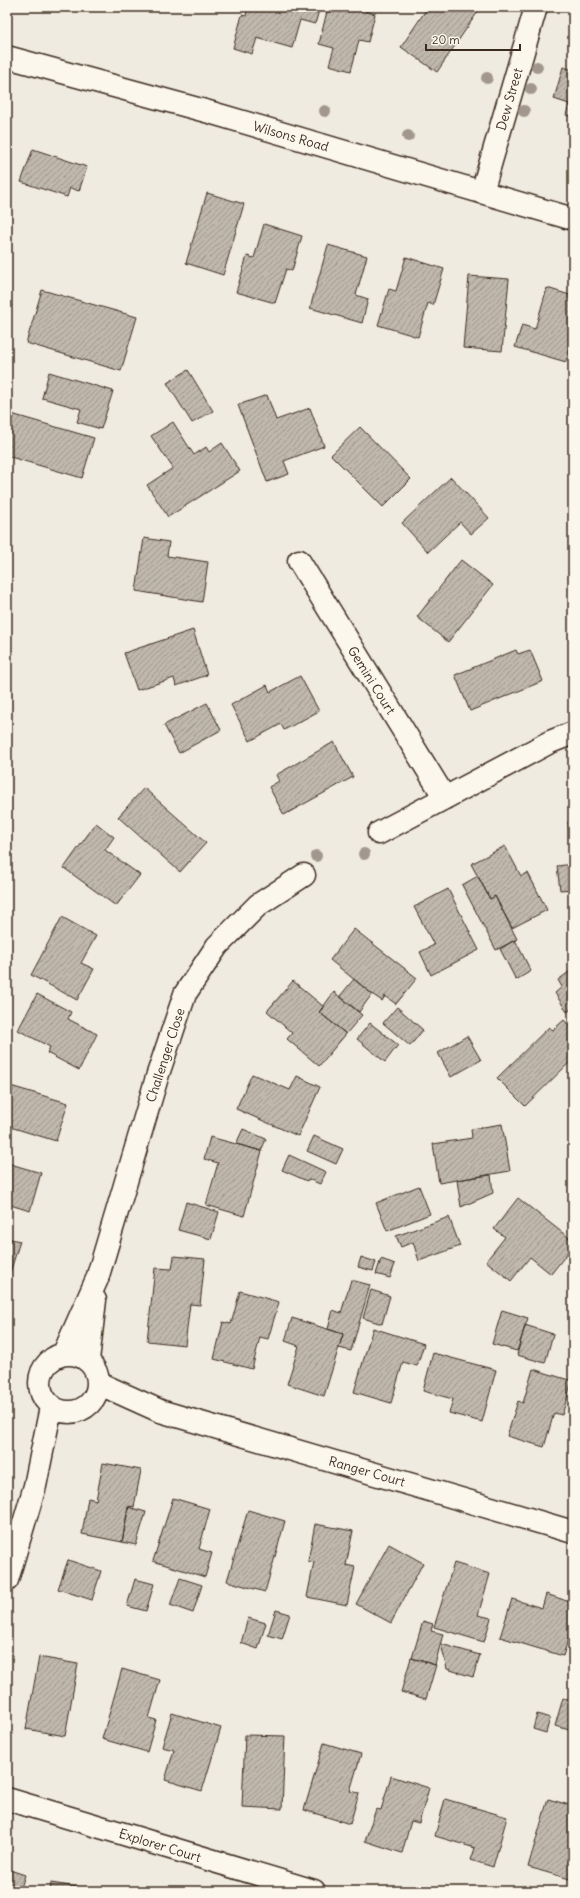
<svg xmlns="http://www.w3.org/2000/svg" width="580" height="1898" viewBox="0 0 580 1898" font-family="Delius,sans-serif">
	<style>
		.building { fill: url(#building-hatch); stroke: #3b2a1e }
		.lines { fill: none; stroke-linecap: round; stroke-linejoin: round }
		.minor-casing { stroke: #3b2a1e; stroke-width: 25 }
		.tertiary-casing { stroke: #3b2a1e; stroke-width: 25 }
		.minor { stroke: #fbf7ec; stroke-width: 22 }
		.tertiary { stroke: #fbf7ec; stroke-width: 22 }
		.tree { fill: #a2978c }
		.labels { text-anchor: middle; stroke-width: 3; stroke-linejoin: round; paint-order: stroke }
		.street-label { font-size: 13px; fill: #3b2a1e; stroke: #fbf7ec }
	</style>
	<defs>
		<pattern id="building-hatch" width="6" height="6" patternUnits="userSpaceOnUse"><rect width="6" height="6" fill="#c0b8ad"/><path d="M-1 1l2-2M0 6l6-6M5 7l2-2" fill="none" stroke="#9d968c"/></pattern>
	</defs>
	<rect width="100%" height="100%" fill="#f0ebe0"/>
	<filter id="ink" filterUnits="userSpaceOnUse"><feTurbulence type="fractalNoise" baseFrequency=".025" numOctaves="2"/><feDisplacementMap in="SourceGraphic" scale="8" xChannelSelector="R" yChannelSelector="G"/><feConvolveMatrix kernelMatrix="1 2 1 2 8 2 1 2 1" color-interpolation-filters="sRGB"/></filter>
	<g filter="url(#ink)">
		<!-- building -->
		<path class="building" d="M248,7L280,8L320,7L315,24L300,20L292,48L257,38L252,54L233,48L242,15L246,16Z
			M328,7L347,10L348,7H366L365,11L375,14L368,42L359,40L351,71L329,65L334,48L319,44Z
			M428,7H481L437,72L401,47Z
			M563,67L573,70V117L566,115L569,104L554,99Z
			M33,149L87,167L79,191L70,188L67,197L21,182Z
			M207,193L244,204L223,275L186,263Z
			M264,224L302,236L292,271L286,269L275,303L236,292L247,256L254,258Z
			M328,245L367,256L356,295L368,299L362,323L310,308Z
			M406,257L444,269L433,305L428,303L418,337L378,325L389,289L396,291Z
			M469,276L509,279L502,351L463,348Z
			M547,288L573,296V338L566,362L515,347L522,325L535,329Z
			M42,290L137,317L121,371L26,343Z
			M188,370L213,411L192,423L167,383Z
			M49,372L113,391L101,429L77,422L81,409L42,398Z
			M267,395L276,420L310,408L324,446L284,461L289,474L267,482L238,405Z
			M7,406L10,407L8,413L94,438L82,478L7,456Z
			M173,422L194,455L206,447L209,452L222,443L240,471L168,517L147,485L173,468L151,436Z
			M360,427L411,479L383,507L331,455Z
			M451,477L489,518L471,534L460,522L428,552L402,523Z
			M144,538L169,542L167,556L208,562L202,602L136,591Z
			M461,560L493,585L448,642L417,617Z
			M193,630L207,675L176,686L174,678L137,690L124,653Z
			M516,650L518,654L530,650L543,681L470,711L455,675Z
			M300,676L319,711L284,730L281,724L250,741L231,705L267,685L270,692Z
			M207,703L221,730L179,753L164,725Z
			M334,742L353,777L284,815L269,787L279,781L276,775Z
			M144,788L206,843L180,872L118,817Z
			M573,821V861L568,822Z
			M96,823L114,837L105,850L140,875L116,906L64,868Z
			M505,846L521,876L528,873L547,910L512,928L495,896L490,899L471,864Z
			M573,864V889L560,890L557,866Z
			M478,876L490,899L495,896L517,939L496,950L462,885Z
			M448,889L479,950L431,975L420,952L434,945L414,907Z
			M62,917L96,936L81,963L94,969L77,1000L31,975Z
			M354,929L417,978L396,1004L385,996L382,1001L372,994L330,960Z
			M515,940L531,971L516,980L500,949Z
			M573,969V1008L567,1012L555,993L562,987L558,980Z
			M354,979L372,994L359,1012L340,996Z
			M293,981L324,1007L319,1012L346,1034L319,1066L287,1039L292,1033L267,1011Z
			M334,992L362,1015L346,1034L319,1012Z
			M37,994L71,1012L68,1019L97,1034L79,1070L47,1053L50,1047L18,1030Z
			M397,1007L423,1030L410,1046L383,1023Z
			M564,1020L573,1030V1059L525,1106L497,1078L549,1027L553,1030Z
			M370,1023L398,1045L385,1062L357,1039Z
			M467,1036L481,1060L451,1077L438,1053Z
			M252,1074L290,1090L297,1076L320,1087L298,1136L236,1109Z
			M7,1085L68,1103L56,1141L7,1126Z
			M502,1124L510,1171L439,1183L433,1144L472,1138L471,1129Z
			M243,1129L266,1139L261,1151L236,1144Z
			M314,1136L343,1149L336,1164L307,1151Z
			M210,1137L262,1151L244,1216L206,1205L218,1163L204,1159Z
			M289,1155L326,1172L320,1184L308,1179L307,1181L282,1170Z
			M7,1163L41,1173L30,1211L7,1204Z
			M491,1175L493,1193L461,1207L457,1180Z
			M419,1186L430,1214L387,1231L376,1203Z
			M518,1198L573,1241V1246L551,1274L530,1257L511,1281L486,1261L505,1237L494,1229Z
			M186,1202L219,1212L211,1239L178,1230Z
			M449,1217L460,1246L419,1261L413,1242L401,1247L396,1236Z
			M7,1238L20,1241L8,1279H7Z
			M174,1256L205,1259L200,1305L190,1304L185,1345L147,1341L155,1268L172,1269Z
			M361,1257L376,1262L373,1271L358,1267Z
			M381,1259L395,1264L390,1278L376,1274Z
			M351,1280L370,1285L351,1351L339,1348L343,1334L328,1329L333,1310L341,1313Z
			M371,1290L390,1296L382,1324L363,1318Z
			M240,1291L279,1302L268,1339L260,1337L252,1369L214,1359L223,1322L231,1324Z
			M502,1310L528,1318L517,1351L492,1344Z
			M292,1318L343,1334L324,1396L287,1384L299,1346L285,1341Z
			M525,1325L553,1334L545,1363L517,1355Z
			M373,1328L424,1344L417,1366L403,1362L391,1403L354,1392Z
			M433,1353L496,1370L482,1422L449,1413L453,1399L423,1391Z
			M533,1369L572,1381L562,1415L554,1413L544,1447L507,1436L518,1401L523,1403Z
			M103,1463L141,1470L134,1507L129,1506L122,1542L82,1534L88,1498L96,1500Z
			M173,1498L210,1509L199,1549L212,1553L205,1577L153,1561Z
			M128,1507L146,1512L136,1545L122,1542Z
			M248,1510L285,1521L265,1592L227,1581Z
			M315,1524L353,1531L346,1565L355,1567L347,1605L307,1597L314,1562L308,1561Z
			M389,1544L423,1563L391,1623L356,1604Z
			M68,1560L101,1571L92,1600L58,1589Z
			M454,1563L490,1574L478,1615L491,1618L484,1642L434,1627Z
			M180,1578L202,1585L193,1613L170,1605Z
			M135,1579L154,1584L146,1611L127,1606Z
			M546,1594L573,1603V1623L563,1656L500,1637L512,1599L542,1608Z
			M276,1610L290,1614L282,1639L268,1635Z
			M248,1618L266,1623L258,1649L241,1643Z
			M423,1621L433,1624L431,1631L443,1634L435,1665L412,1658Z
			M441,1644L480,1655L473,1677L447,1669Z
			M39,1657L78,1664L65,1736L26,1729Z
			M411,1658L436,1665L426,1699L401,1692Z
			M122,1669L160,1680L149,1718L156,1720L147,1752L102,1739Z
			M563,1698L573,1702V1731L555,1726Z
			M172,1713L221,1728L202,1791L165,1780L174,1750L162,1747Z
			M537,1714L550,1718L546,1733L533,1729Z
			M245,1735L285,1736L282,1809L242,1807Z
			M324,1743L361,1754L350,1791L359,1793L350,1824L304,1810Z
			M391,1776L429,1788L419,1823L411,1821L402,1853L365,1841L376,1809L381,1810Z
			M445,1799L507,1817L493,1867L471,1860L475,1848L435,1836Z
			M548,1799L573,1806V1880L528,1867Z
			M7,1869L25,1875L20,1891H7Z
			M51,1883L91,1889L90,1891H50Z"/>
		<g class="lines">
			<!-- minor casing -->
			<g class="minor-casing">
				<path id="minor" d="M482,192L536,7
					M299,561L445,798
					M379,833L550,742L573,733
					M64,1353L97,1279L158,1074L185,994L217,946L258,905L304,875
					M40 1383a29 29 0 1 1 58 0a29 29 0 1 1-58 0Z
					M88,1360L95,1300
					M98,1383L160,1411L573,1532
					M7,1580L35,1486L51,1407
					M7,1799L314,1891"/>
			</g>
			<!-- tertiary casing -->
			<g class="tertiary-casing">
				<path id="tertiary" d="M7,57L209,112L573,219"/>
			</g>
			<!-- minor -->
			<use href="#minor" class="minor"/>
			<!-- tertiary -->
			<use href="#tertiary" class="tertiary"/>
		</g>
		<!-- trees -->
		<g class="tree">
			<circle cx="537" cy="67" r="6"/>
			<circle cx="487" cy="78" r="6"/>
			<circle cx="531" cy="89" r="6"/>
			<circle cx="325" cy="111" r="6"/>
			<circle cx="524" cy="111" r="6"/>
			<circle cx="408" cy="136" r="6"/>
			<circle cx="364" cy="854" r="6"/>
			<circle cx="316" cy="856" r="6"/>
		</g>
	</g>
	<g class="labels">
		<!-- street labels -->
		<g class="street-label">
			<text transform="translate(509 99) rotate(-74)" y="5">Dew Street</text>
			<text transform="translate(291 136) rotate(16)" y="5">Wilsons Road</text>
			<text transform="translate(372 680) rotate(58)" y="5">Gemini Court</text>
			<text transform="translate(165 1055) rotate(-72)" y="5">Challenger Close</text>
			<text transform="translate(367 1471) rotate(16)" y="5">Ranger Court</text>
			<text transform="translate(160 1845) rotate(17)" y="5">Explorer Court</text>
		</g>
	</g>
	<!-- margin -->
	<rect width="580" height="1898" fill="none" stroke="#fbf7ec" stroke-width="24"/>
	<rect x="12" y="12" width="556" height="1874" fill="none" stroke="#3b2a1e" stroke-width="1.5" filter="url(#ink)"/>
	<!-- scale -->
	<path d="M426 44v6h94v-6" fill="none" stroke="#3b2a1e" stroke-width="2"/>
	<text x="432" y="44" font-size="12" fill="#3b2a1e" stroke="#fbf7ec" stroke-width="3" paint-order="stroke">20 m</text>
</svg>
